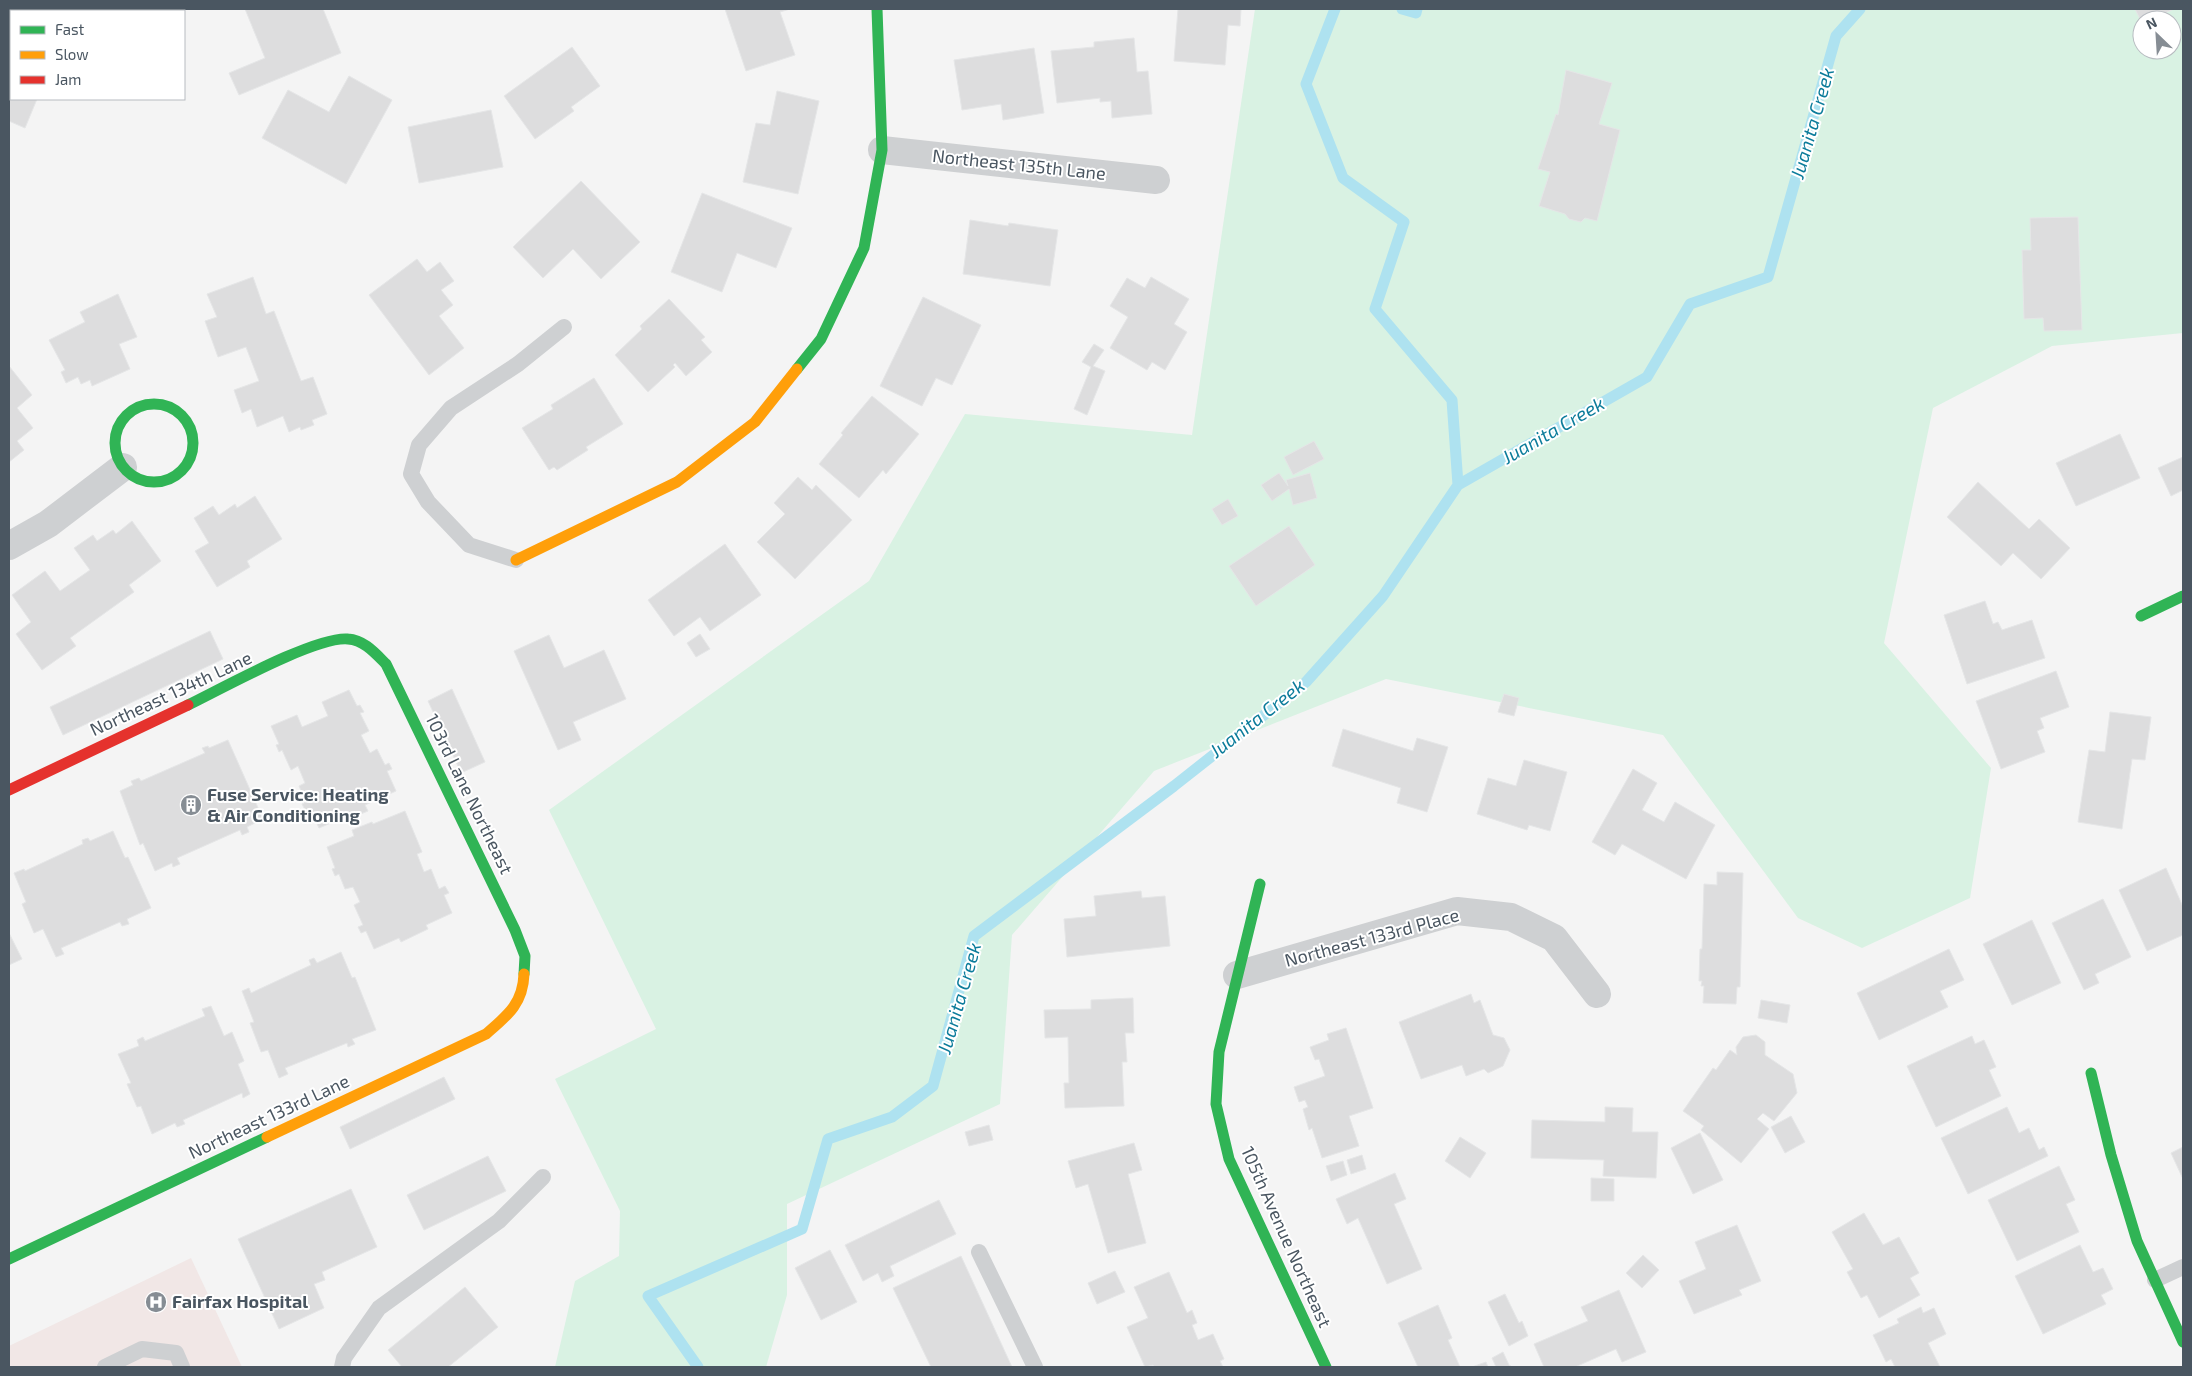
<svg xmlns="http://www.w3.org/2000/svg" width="2192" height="1376" viewBox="0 0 2192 1376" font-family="'Exo 2',sans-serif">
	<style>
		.medical { fill: #f1e7e6 }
		.green { fill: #d9f2e3; fill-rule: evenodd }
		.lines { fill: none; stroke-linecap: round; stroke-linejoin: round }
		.stream { stroke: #aee2f0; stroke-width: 11 }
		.building { fill: #ddddde; stroke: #e5e6e7 }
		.lane { stroke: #ced0d2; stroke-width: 16 }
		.street { stroke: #ced0d2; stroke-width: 28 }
		.fast { stroke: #30b455; stroke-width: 11 }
		.slow { stroke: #ff9f0a; stroke-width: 11 }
		.jam { stroke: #e5322d; stroke-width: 11 }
		.labels { text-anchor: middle; stroke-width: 4; stroke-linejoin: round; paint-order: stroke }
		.street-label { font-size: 18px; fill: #4a5661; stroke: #fff }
		.poi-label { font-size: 18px; font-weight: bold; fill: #4a5661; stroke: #fff; text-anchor: start }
		.water-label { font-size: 19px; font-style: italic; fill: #0c7c9b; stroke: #fff }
	</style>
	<rect width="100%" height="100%" fill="#f4f4f4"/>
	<!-- medical -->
	<path class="medical" d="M191,1258L242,1367H9V1346Z"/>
	<!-- green -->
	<path class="green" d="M1255,9H2183V333L2052,346L1933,408L1884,643L1991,768L1970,898L1862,948L1798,918L1663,735L1386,679L1154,771L1012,935L1000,1104L787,1204V1295L766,1367H555L575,1281L619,1256L620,1211L555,1079L656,1029L549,810L869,581L965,414L1192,435ZM2142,20H2172V50H2142Z"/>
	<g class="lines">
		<!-- stream -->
		<path class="stream" d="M1335,9L1306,84L1343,178L1404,222L1375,309L1452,400L1458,485
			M1402,9L1416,13L1417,9
			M698,1367L648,1296L802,1229L828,1139L892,1117L933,1086L974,936L1174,786L1306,682L1383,596L1458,485L1647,377L1690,304L1768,277L1836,36L1860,9"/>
	</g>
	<!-- building -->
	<path class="building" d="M245,9H323L341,53L239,95L229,73L265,58Z
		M725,9H790L780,12L795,55L746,71Z
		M1178,9H1241L1240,26L1228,25L1225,65L1174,61Z
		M2135,9H2174L2149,20H2142V23Z
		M11,27V99H37L25,128L9,121V33Z
		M1134,38L1137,72L1148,71L1152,114L1112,118L1111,101L1100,102V98L1057,103L1051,51L1094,47V42Z
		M572,47L600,86L571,107L574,111L535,139L504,96Z
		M1034,48L1044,113L1003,120L1001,104L962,110L954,60Z
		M1566,70L1612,83L1599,124L1620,130L1597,221L1585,218L1581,222L1569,219L1565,214L1539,206L1550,172L1538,169L1556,114L1558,115Z
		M349,76L392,100L346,184L262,138L288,90L329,112Z
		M777,91L819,101L798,194L743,182L756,123L770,125Z
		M491,110L503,167L419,183L408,127Z
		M581,181L640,242L601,279L573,249L543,278L513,247Z
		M702,193L792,228L776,268L737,253L722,292L671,272Z
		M2078,217L2082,330L2044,331L2043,318L2024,319L2022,250H2031L2030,218Z
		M970,220L1008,226L1009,223L1058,230L1050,286L963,274Z
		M417,259L427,272L440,262L454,281L441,290L453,305L439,316L464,348L429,375L369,295Z
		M253,277L266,314L274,311L301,381L313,377L327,414L312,420L314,425L301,430L300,427L289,432L283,416L257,427L251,409L242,413L234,390L259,381L246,347L218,357L205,321L217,317L207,294Z
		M1151,277L1189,299L1174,324L1187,332L1165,370L1152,362L1147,370L1110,348L1128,317L1110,306L1127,278L1145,288Z
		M118,294L137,337L119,344L130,369L92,386L90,380L81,384L78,377L66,383L61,372L65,370L49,340L85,322L80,312Z
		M923,297L981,325L952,385L936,378L922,406L880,386Z
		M669,299L705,337L701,340L712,352L686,376L675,363L673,365L675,367L648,392L615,355L642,329L640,326Z
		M1094,344L1104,350L1093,366L1105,371L1087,415L1074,409L1091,367L1082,362Z
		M9,366L32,395L17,408L33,428L17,441L24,450L9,462Z
		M594,378L623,424L586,447L588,450L557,470L554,467L549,470L522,428L553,409L551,405Z
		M872,396L919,434L886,474L883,470L859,498L819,464L843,435L841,433Z
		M2120,434L2140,478L2076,506L2056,463Z
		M1314,441L1324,459L1293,475L1284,457Z
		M2183,457V490L2171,496L2158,468Z
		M1279,473L1288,486L1286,480L1310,473L1317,498L1293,505L1289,489L1272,501L1261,485Z
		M798,477L812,490L816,485L852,520L795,579L757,542L785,514L774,503Z
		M1978,482L2029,529L2039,519L2070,548L2041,579L2013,553L2001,566L1947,517Z
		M255,496L282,539L247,561L250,567L217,587L195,551L209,543L194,518L213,506L219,515L235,504L237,508Z
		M1228,499L1238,516L1222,525L1212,509Z
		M132,521L161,561L129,585L134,592L70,638L76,646L42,670L16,634L31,622L12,595L45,571L60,591L90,570L74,548L93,535L97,541L113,530L116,534Z
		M1289,526L1315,565L1256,606L1229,566Z
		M725,544L761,595L710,631L700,617L674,636L648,600Z
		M1985,601L1993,624L1998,622L2002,630L2032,620L2045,658L1967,684L1944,615Z
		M210,631L223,659L63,735L50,707Z
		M700,634L710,649L696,657L687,643Z
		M549,635L564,668L604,650L626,699L573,722L581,740L558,750L514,651Z
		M2056,671L2069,707L2040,718L2044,728L2037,731L2045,752L2001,769L1976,701Z
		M452,689L485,762L461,773L428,701Z
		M349,690L357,706L360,705L364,712L360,713L369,731L361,735L370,753L377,749L385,765L389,763L392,769L387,771L396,791L365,805L368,811L351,818L350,815L319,828L310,808L305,810L302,804L306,802L299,786L305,783L298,766L291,770L282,750L279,752L276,745L279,744L271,726L297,715L302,727L328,716L322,702Z
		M1504,694L1519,698L1514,716L1498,712Z
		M2110,712L2151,717L2145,760L2132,759L2122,829L2078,822L2089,750L2105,752Z
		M1343,729L1413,751L1417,738L1448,747L1427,812L1397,803L1401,788L1332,766Z
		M228,740L263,819L247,827L249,832L242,835L240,830L177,858L180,864L173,867L172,863L155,871L143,843L140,845L120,791L133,785L131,781L139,778L141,781L205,753L202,748L208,746L209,748Z
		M1524,760L1567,772L1550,831L1529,825L1527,830L1477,814L1488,778L1516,786Z
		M1633,769L1657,783L1642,810L1664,822L1675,802L1715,825L1686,879L1622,844L1615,855L1592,842Z
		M405,811L422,852L417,854L424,872L431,869L439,889L445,886L449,893L444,895L452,913L426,925L428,929L401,942L399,938L374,949L366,931L361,933L358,927L363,925L354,905L360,902L353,887L345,889L339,874L335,876L332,869L335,868L327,847L354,836L352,830L372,822L373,824Z
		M113,831L125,858L128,857L151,908L127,919L129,924L122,926L120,922L61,948L64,954L56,957L43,929L34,933L22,904L26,902L14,873L24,869L25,871L83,844L82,840L88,838L90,841Z
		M2166,868L2183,907V935L2147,951L2119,890Z
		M1717,872L1743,873L1740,987H1737L1736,1004L1703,1003L1704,986H1701L1702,981H1699L1700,949H1702L1704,884L1717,885Z
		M1141,891L1142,898L1165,896L1170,946L1067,957L1064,919L1096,916L1094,896Z
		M2103,899L2131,957L2095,974L2099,983L2084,990L2052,923Z
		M2032,920L2061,983L2012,1005L1983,944Z
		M9,933L22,959L9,965Z
		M1949,949L1964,980L1940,991L1948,1007L1879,1040L1857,993Z
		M341,952L352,978L355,977L376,1030L352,1039L355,1044L348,1047L347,1043L285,1068L288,1074L279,1078L268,1050L261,1052L250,1023L254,1022L242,991L249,988L251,993L311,965L309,960L314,958L317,963Z
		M1471,994L1474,1003L1480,1000L1493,1035L1504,1038L1510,1050L1503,1066L1488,1073L1484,1069L1466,1076L1462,1065L1421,1079L1399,1022Z
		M1133,998L1134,1033H1125L1127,1062H1122L1124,1106L1065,1108L1064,1083H1069L1068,1037L1045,1038L1044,1010L1091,1009V1000Z
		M1761,1000L1790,1005L1787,1023L1758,1018Z
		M211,1006L224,1036L232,1032L244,1061L238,1064L250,1094L243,1098L242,1093L183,1120L185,1124L177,1127L175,1123L152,1134L141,1106L137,1107L127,1084L131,1083L118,1054L139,1046L137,1040L143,1037L145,1041L205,1016L202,1009Z
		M1346,1028L1373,1108L1349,1116L1359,1146L1322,1158L1312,1128L1309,1130L1303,1109L1308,1107L1305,1100L1299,1102L1294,1087L1325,1076L1319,1059L1315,1060L1310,1047L1329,1040L1327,1034Z
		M1756,1035L1765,1042V1055L1793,1074L1797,1093L1774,1121L1763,1113L1757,1119L1769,1129L1741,1163L1701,1130L1704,1126L1683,1111L1713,1068L1716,1070L1730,1050L1737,1055L1736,1047L1743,1037Z
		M1972,1036L1975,1044L1984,1040L1996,1067L1989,1070L2001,1096L1936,1127L1907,1066Z
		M444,1077L455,1099L350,1149L340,1127Z
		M1605,1107L1633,1108L1632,1132H1658L1656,1178L1603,1176L1604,1160L1531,1158L1532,1120L1605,1122Z
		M2007,1107L2019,1133L2029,1128L2039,1150L2044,1147L2048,1156L1968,1194L1941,1138Z
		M1791,1116L1805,1142L1785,1153L1771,1127Z
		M989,1125L993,1140L969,1146L965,1132Z
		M1700,1133L1723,1180L1693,1194L1671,1148Z
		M1460,1137L1486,1153L1470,1178L1445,1161Z
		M1134,1143L1142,1170L1128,1174L1146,1243L1108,1253L1088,1184L1076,1188L1068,1161Z
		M2183,1147V1179L2171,1153Z
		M1362,1155L1366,1169L1351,1174L1347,1160Z
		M488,1156L506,1191L424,1230L407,1195Z
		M1343,1161L1347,1175L1331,1181L1326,1166Z
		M2059,1166L2075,1200L2066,1204L2079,1232L2017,1261L1988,1200Z
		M1395,1173L1406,1199L1394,1204L1422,1269L1387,1284L1358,1218L1347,1224L1336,1199Z
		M1591,1178L1614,1179V1201H1591Z
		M351,1189L377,1247L322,1272L325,1280L314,1284L324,1308L279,1329L238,1239Z
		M939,1200L956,1234L890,1266L894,1276L882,1282L878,1273L863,1281L845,1245Z
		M1864,1213L1883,1245L1899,1237L1919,1273L1910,1278L1920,1295L1879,1318L1867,1295L1861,1298L1847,1272L1853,1269L1832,1232Z
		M1737,1225L1761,1281L1739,1290L1742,1295L1694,1314L1679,1281L1706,1269L1695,1242Z
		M2080,1245L2093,1272L2103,1268L2113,1289L2101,1295L2106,1304L2043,1334L2015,1276Z
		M830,1250L857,1302L821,1320L795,1268Z
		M1643,1255L1659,1270L1642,1288L1626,1273Z
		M961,1256L1012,1367H931L893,1288Z
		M1115,1271L1125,1292L1097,1304L1088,1283Z
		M1169,1272L1187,1313L1192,1310L1197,1323L1192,1325L1198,1340L1213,1334L1224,1359L1220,1361L1223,1367H1154L1153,1365L1145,1367L1127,1327L1148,1318L1134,1287Z
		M465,1287L498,1327L448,1367H402L388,1350Z
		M1619,1290L1646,1352L1622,1362L1616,1349L1575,1367H1544L1534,1344L1588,1321L1581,1307Z
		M1505,1294L1519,1323L1522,1321L1528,1336L1509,1346L1488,1302Z
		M1438,1305L1452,1338L1448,1340L1460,1367H1418L1398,1323Z
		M1921,1307L1923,1313L1934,1308L1946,1334L1928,1343L1940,1367H1895L1891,1359L1886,1362L1873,1335L1899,1323L1897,1319Z
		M1503,1352L1509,1365L1512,1367H1496L1492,1358Z
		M1486,1362L1488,1367H1472Z"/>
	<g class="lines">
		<!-- lane -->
		<path class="lane" d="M516,560L469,545L428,502L411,474L419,445L451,408L518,364L564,327
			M979,1252L1035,1367
			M2155,1280L2183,1267
			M105,1367L142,1349L176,1353L182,1367
			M342,1367L344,1358L379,1308L499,1221L543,1177"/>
		<!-- street -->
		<path class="street" d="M882,150L1156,180
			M9,546L48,524L123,467
			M1237,975L1457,911L1511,917L1554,938L1597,994"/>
		<!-- fast -->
		<path class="fast" d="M797,369L821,339L864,248L882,150L877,9
			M115 443a39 39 0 1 1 78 0a39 39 0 1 1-78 0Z
			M2141,616L2183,596
			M188,705C221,689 316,636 348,639C364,640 375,653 386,664L515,930L525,956L524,974
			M1260,884L1219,1052L1216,1104L1229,1159L1326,1367
			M2091,1073L2111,1155L2137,1241L2183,1342
			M9,1259L267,1137"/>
		<!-- slow -->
		<path class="slow" d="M516,560L677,482L755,422L797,369
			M267,1137L486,1034C507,1016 523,1004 524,974"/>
		<!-- jam -->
		<path class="jam" d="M9,790L188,705"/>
	</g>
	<!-- icons -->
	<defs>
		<g id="building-disc" transform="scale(1.125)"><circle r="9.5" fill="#868d94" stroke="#fff"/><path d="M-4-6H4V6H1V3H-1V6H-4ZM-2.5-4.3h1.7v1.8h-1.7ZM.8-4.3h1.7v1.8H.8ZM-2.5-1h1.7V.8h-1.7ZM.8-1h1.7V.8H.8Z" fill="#fff"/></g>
		<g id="hospital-disc" transform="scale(1.125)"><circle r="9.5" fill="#868d94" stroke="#fff"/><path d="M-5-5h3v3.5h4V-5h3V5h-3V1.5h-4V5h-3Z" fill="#fff"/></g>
	</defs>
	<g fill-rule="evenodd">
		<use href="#building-disc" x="191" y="805"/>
		<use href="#hospital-disc" x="156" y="1302"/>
	</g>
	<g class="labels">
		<!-- street labels -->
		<g class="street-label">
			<text transform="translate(1019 165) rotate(6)" y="6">Northeast 135th Lane</text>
			<text transform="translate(171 694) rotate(-25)" y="6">Northeast 134th Lane</text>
			<text transform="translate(469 794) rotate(64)" y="6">103rd Lane Northeast</text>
			<text transform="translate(1372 938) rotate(-15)" y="6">Northeast 133rd Place</text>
			<text transform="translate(269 1117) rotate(-25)" y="6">Northeast 133rd Lane</text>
			<text transform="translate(1286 1237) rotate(66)" y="6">105th Avenue Northeast</text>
		</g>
		<!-- poi labels -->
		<g class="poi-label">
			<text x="207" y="801">Fuse Service: Heating<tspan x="207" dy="21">&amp; Air Conditioning</tspan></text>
			<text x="172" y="1308">Fairfax Hospital</text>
		</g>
		<!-- water labels -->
		<g class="water-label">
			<text transform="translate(1812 123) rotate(-74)" y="7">Juanita Creek</text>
			<text transform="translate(1553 430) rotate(-30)" y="7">Juanita Creek</text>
			<text transform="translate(1257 718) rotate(-38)" y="7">Juanita Creek</text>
			<text transform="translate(959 998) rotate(-74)" y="7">Juanita Creek</text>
		</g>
	</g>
	<!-- border -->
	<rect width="2192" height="1376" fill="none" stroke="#4a5661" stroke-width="20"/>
	<!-- legend -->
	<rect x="10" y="10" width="175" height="90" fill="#ffffff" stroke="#b7bbc0"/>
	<rect x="20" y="26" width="25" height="8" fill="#30b455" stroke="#b7bbc0"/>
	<text x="55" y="35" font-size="15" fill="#4a5661">Fast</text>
	<rect x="20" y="51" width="25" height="8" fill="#ff9f0a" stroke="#b7bbc0"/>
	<text x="55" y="60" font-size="15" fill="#4a5661">Slow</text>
	<rect x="20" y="76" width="25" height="8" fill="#e5322d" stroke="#b7bbc0"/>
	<text x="55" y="85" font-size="15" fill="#4a5661">Jam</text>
	<!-- north arrow -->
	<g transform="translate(2157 35) rotate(335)"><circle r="24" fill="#ffffff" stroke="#b7bbc0"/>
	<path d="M0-4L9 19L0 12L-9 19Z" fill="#868d94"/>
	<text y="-8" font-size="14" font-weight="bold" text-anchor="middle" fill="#4a5661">N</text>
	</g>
</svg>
